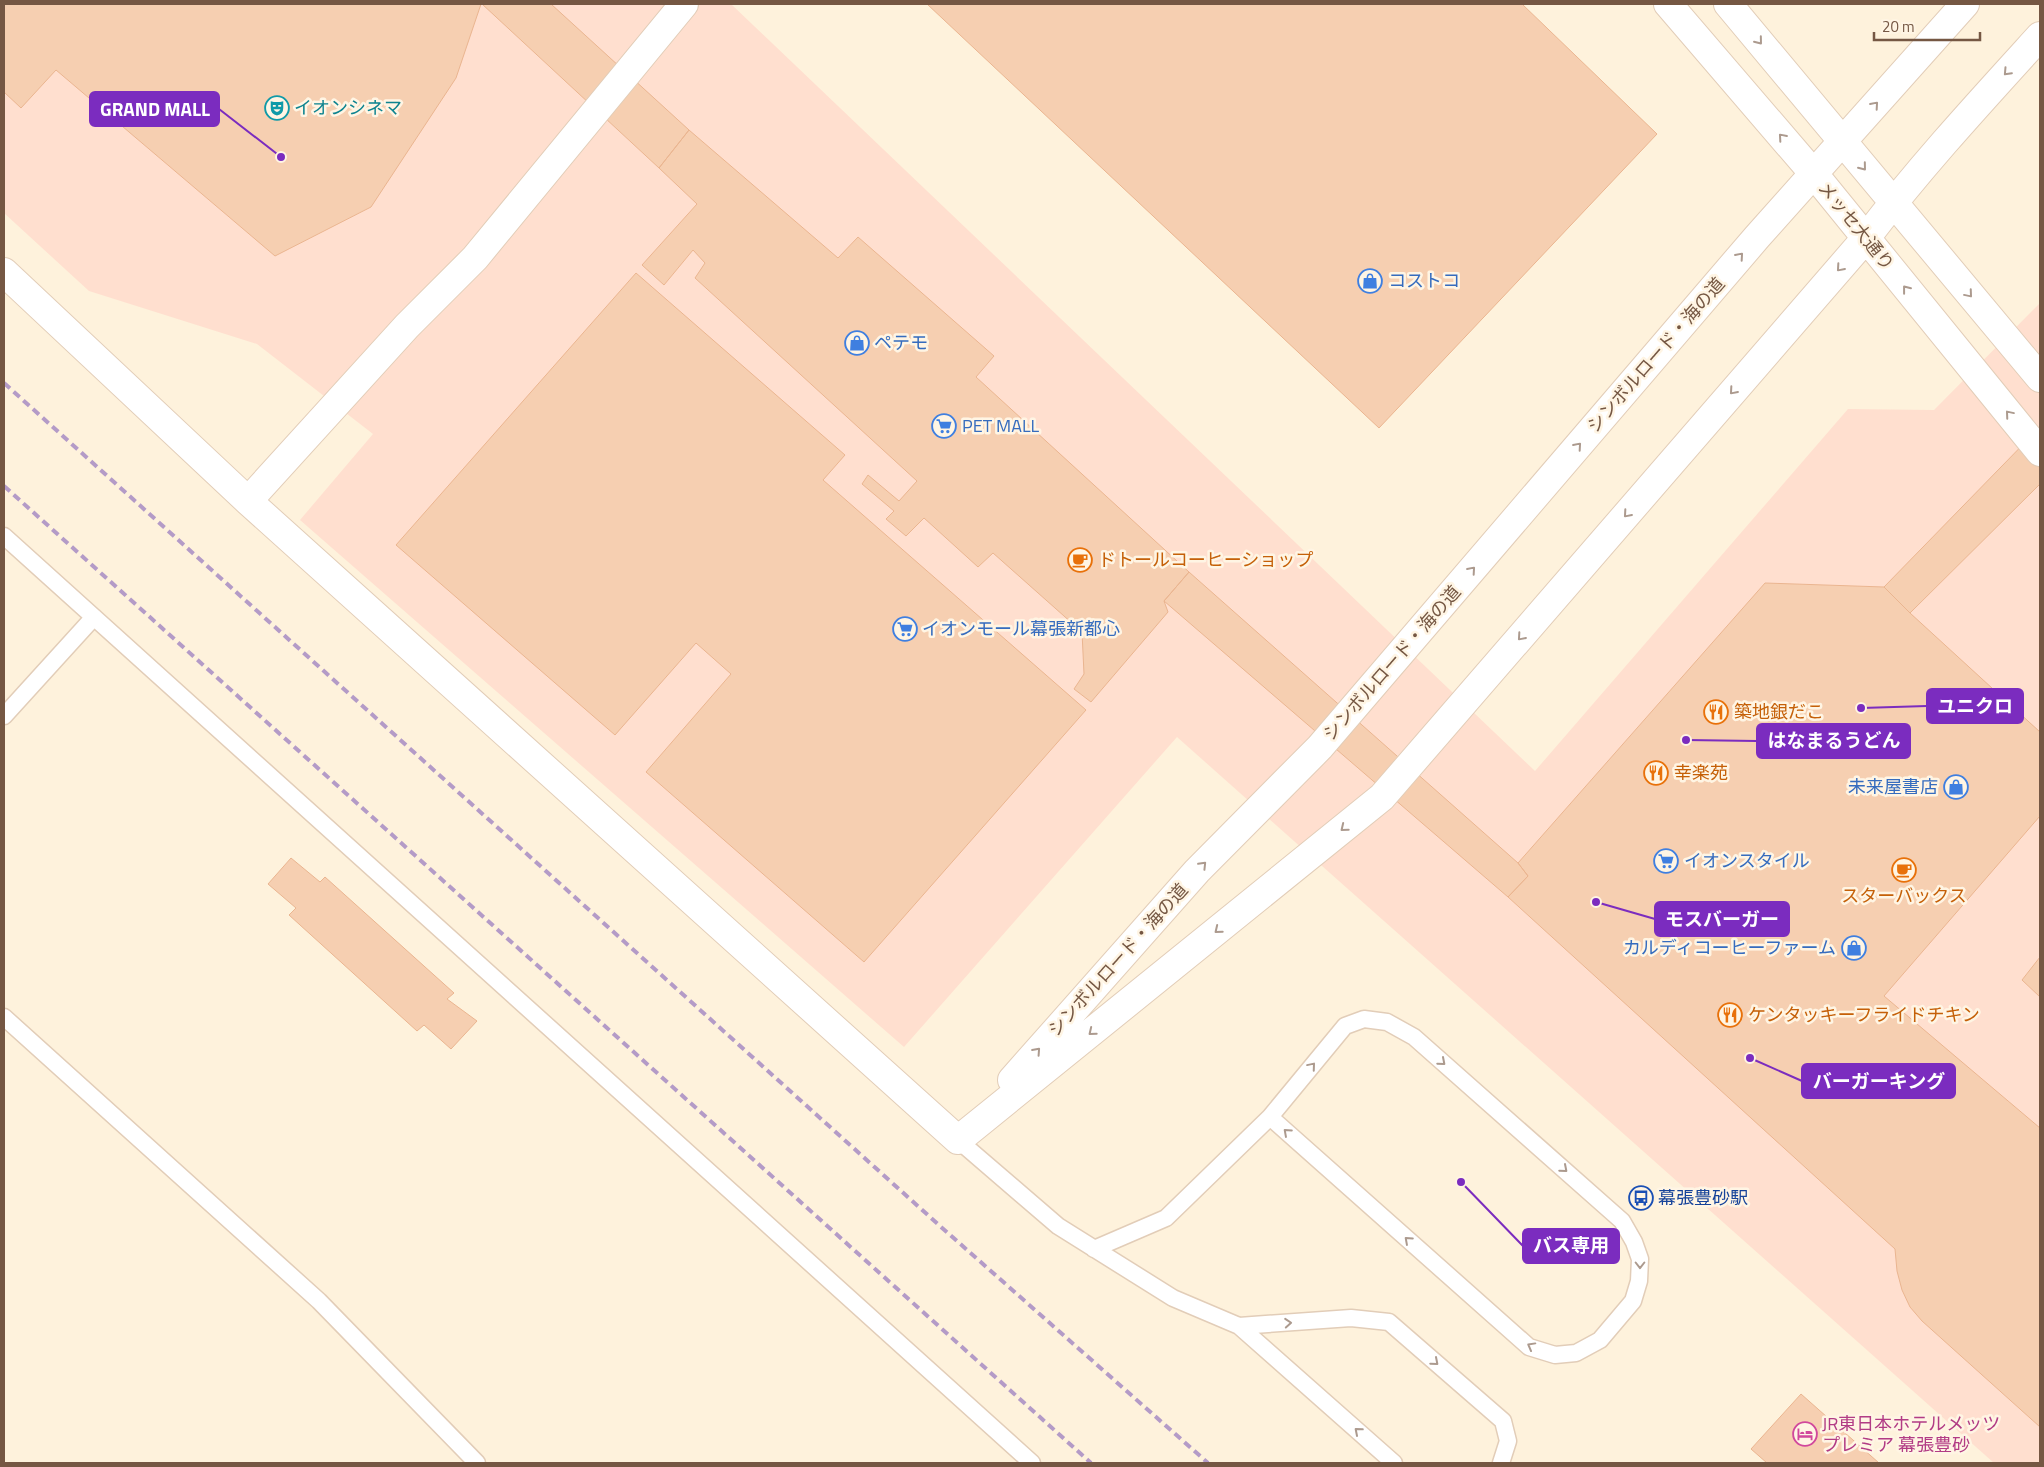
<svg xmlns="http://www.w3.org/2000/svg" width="2044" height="1467" viewBox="0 0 2044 1467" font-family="'Titillium Web','Noto Sans JP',sans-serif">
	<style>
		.commercial { fill: #ffdfcf }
		.building { fill: #f6cfb1; stroke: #eab590 }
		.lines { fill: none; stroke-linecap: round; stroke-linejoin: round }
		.service-casing { stroke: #e2cdb8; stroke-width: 19 }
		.tertiary-casing { stroke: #e2cdb8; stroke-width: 30 }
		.service { stroke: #fff; stroke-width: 16 }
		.tertiary { stroke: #fff; stroke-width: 28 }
		.rail { stroke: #b49bc7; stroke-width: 4; stroke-dasharray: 8 5; stroke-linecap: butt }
		.oneway { stroke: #ac9a8e }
		.labels { text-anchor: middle; stroke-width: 5; stroke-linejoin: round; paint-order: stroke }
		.culture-label { font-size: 18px; fill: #0d838f; stroke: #fff5e4; text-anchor: start }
		.street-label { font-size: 18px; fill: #755743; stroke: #fff5e4 }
		.shop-label { font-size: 18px; fill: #366cbe; stroke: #fff5e4; text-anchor: start }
		.food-label { font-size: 18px; fill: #c56008; stroke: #fff5e4; text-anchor: start }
		.transit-label { font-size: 18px; fill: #164399; stroke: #fff5e4; text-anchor: start }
		.hotel-label { font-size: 18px; fill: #b23c85; stroke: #fff5e4; text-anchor: start }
		.leader { fill: none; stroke: #7b2cbf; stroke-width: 2 }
		.callout-dot { fill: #7b2cbf; stroke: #fff5e4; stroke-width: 2 }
		.callout { fill: #7b2cbf; stroke: #7b2cbf; stroke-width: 2 }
		.callout-label { font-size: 19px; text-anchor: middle; font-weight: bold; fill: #fff }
	</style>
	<rect width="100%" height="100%" fill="#fef2dc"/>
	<!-- commercial -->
	<path class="commercial" d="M4,4H731L1535,771L1848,409L1934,410L2040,303V1463H1994L1177,737L904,1047L300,520L373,434L257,344L89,291L4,213Z"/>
	<!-- building -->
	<path class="building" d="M4,4H481L456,78L371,207L275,256L56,70L21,108L4,92Z
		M482,4H551L689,130L659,168Z
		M927,4H1522L1657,134L1379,428Z
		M689,130L838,258L858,237L994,356L976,377L1189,572L1164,601L1168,612L1091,702L1074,689L1084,674L1082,632L993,553L978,567L924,518L906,536L886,519L894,511L862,484L868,475L899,501L917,481L695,278L705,263L693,250L664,285L642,265L697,204L659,168Z
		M636,273L845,455L823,480L1086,710L864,962L646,772L731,674L696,643L615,735L396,545Z
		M2040,427V484L1910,613L1884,587Z
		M1189,572L1518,863L1528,876L1508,897L1164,601Z
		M1765,583L1884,587L1910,613L2040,732V816L1884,996L2040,1128V1427L1922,1321L1910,1307L1902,1290L1897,1271L1895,1249L1508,897L1528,876L1518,863Z
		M291,858L320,882L325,877L454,993L447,999L477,1021L451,1049L424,1025L417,1031L289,915L296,908L268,884Z
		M2040,957V997L2022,980Z
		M1801,1394L1879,1463H1767L1751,1449Z"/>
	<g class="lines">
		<!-- service casing -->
		<g class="service-casing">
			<path id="service" d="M4,536L1032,1463
				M4,716L94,617
				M4,1017L319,1301L477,1463
				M958,1140L1058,1226L1173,1298L1239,1326L1394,1463
				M1094,1249L1166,1218L1270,1117L1345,1026L1364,1019L1387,1022L1414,1037L1622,1221L1634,1242L1640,1259L1639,1281L1633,1301L1600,1340L1576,1353L1555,1355L1529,1347L1270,1117
				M1239,1326L1351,1318L1389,1322L1503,1421L1508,1441L1501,1463"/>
		</g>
		<!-- tertiary casing -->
		<g class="tertiary-casing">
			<path id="tertiary" d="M1668,4L1814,174L2040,452
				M1728,4L2040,378
				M4,272L248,501L958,1140
				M248,501L407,326L475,258L684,4
				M1012,1080L1197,871L1320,747L1757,237L1965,4
				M958,1140L1382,797L1866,238C1920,167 1980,102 2040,36"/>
		</g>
		<!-- service -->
		<use href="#service" class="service"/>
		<!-- tertiary -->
		<use href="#tertiary" class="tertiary"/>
		<!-- rail -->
		<path class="rail" d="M4,383L940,1226L1208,1463
			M4,486L1091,1463"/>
	</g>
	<!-- one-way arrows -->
	<defs><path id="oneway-chevron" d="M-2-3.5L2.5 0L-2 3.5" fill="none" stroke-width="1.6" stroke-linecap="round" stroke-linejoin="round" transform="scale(1.25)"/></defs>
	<g class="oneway">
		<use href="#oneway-chevron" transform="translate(1759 41) rotate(51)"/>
		<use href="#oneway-chevron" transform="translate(2007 72) rotate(133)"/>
		<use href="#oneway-chevron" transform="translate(1875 105) rotate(-49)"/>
		<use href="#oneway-chevron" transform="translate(1782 137) rotate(-131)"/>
		<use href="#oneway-chevron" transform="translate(1863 167) rotate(51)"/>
		<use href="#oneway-chevron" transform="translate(1740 256) rotate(-49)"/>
		<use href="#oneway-chevron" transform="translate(1840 268) rotate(131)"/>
		<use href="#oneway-chevron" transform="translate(1906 289) rotate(-128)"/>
		<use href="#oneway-chevron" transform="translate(1969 294) rotate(50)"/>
		<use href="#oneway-chevron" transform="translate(1733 391) rotate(131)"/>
		<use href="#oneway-chevron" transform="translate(2009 414) rotate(-130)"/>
		<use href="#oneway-chevron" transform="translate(1578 446) rotate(-49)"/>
		<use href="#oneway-chevron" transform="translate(1627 514) rotate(131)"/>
		<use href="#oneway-chevron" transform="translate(1472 570) rotate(-49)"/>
		<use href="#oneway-chevron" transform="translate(1521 637) rotate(131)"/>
		<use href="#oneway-chevron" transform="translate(1344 828) rotate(141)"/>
		<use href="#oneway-chevron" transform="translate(1203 865) rotate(-46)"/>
		<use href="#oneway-chevron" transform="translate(1218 930) rotate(141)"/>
		<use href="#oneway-chevron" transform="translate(1092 1032) rotate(141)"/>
		<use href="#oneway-chevron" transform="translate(1037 1051) rotate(-48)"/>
		<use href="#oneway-chevron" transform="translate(1442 1062) rotate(41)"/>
		<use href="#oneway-chevron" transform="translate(1312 1066) rotate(-50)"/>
		<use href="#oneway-chevron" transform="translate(1287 1132) rotate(-138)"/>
		<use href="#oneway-chevron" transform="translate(1564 1169) rotate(41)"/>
		<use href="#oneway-chevron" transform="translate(1408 1240) rotate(-138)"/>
		<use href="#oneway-chevron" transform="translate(1640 1265) rotate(90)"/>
		<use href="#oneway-chevron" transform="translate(1288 1323) rotate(-4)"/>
		<use href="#oneway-chevron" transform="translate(1531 1346) rotate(-151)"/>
		<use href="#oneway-chevron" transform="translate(1435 1362) rotate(41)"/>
		<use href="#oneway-chevron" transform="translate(1358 1431) rotate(-139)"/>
	</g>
	<!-- icons -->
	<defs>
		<g id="theatre-ring" transform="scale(1.25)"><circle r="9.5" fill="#fff5e4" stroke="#0f9aa8" stroke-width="1.5"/><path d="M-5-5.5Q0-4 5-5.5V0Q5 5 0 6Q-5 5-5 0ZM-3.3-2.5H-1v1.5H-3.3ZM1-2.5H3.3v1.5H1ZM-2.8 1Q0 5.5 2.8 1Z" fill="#0f9aa8"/></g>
		<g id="shop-ring" transform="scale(1.25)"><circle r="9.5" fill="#fff5e4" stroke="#3f7fe0" stroke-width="1.5"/><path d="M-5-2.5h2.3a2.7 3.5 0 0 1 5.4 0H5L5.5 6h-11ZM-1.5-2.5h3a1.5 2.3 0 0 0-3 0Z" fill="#3f7fe0"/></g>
		<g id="supermarket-ring" transform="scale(1.25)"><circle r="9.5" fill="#fff5e4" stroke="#3f7fe0" stroke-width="1.5"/><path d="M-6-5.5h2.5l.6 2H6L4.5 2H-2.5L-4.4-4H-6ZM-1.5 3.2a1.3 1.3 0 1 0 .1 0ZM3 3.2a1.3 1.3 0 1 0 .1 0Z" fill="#3f7fe0"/></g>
		<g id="cafe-ring" transform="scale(1.25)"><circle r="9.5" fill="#fff5e4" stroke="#e8710a" stroke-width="1.5"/><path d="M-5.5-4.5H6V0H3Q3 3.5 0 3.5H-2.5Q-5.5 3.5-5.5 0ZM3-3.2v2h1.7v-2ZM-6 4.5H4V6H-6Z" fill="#e8710a"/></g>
		<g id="restaurant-ring" transform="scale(1.25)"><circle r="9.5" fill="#fff5e4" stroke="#e8710a" stroke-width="1.5"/><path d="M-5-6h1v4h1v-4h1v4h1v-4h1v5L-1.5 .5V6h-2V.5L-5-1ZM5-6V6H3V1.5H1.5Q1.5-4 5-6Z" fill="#e8710a"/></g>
		<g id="bus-ring" transform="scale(1.25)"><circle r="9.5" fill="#fff5e4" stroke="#1a4fb4" stroke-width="1.5"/><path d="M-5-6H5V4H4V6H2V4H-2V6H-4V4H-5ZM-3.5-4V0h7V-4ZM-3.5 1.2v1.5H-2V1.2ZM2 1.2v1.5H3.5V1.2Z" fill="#1a4fb4"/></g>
		<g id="hotel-ring" transform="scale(1.25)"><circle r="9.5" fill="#fff5e4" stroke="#d1479c" stroke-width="1.5"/><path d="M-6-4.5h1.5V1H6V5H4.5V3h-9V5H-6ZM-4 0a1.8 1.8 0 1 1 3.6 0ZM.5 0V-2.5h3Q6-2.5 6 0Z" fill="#d1479c"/></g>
	</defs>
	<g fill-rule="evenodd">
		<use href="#theatre-ring" x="277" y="108"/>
		<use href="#shop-ring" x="1370" y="281"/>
		<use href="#shop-ring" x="857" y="343"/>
		<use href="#supermarket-ring" x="944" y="426"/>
		<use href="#cafe-ring" x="1080" y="560"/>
		<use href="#supermarket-ring" x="905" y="629"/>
		<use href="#restaurant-ring" x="1716" y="712"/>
		<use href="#restaurant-ring" x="1656" y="773"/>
		<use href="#shop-ring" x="1956" y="787"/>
		<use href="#supermarket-ring" x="1666" y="861"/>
		<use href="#cafe-ring" x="1904" y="870"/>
		<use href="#shop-ring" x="1854" y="948"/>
		<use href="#restaurant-ring" x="1730" y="1015"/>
		<use href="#bus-ring" x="1641" y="1198"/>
		<use href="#hotel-ring" x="1805" y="1434"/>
	</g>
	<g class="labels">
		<!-- culture labels -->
		<g class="culture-label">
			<text x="294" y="114">イオンシネマ</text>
		</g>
		<!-- street labels -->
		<g class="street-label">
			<text transform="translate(1856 226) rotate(51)" y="6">メッセ大通り</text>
			<text transform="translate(1656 355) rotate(-49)" y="6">シンボルロード・海の道</text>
			<text transform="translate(1392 663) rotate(-49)" y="6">シンボルロード・海の道</text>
			<text transform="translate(1118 960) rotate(-48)" y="6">シンボルロード・海の道</text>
		</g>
		<!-- shop labels -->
		<g class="shop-label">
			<text x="1388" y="287">コストコ</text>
			<text x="874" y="349">ペテモ</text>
			<text x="962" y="432">PET MALL</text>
			<text x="922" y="635">イオンモール幕張新都心</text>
			<text x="1938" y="793" text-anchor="end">未来屋書店</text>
			<text x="1684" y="867">イオンスタイル</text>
			<text x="1836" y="954" text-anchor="end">カルディコーヒーファーム</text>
		</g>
		<!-- food labels -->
		<g class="food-label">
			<text x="1098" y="566">ドトールコーヒーショップ</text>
			<text x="1734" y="718">築地銀だこ</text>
			<text x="1674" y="779">幸楽苑</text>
			<text x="1904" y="902" text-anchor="middle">スターバックス</text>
			<text x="1748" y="1021">ケンタッキーフライドチキン</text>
		</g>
		<!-- transit labels -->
		<g class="transit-label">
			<text x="1658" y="1204">幕張豊砂駅</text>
		</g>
		<!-- hotel labels -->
		<g class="hotel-label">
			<text x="1822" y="1430">JR東日本ホテルメッツ<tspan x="1822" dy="21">プレミア 幕張豊砂</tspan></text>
		</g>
	</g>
	<!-- callouts -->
	<path class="leader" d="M281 157L219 109M1861 708L1927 706M1686 740L1757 741M1596 902L1655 919M1750 1058L1802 1081M1461 1182L1523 1246"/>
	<g class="callout-dot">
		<circle cx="281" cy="157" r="5"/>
		<circle cx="1861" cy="708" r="5"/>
		<circle cx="1686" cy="740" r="5"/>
		<circle cx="1596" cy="902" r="5"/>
		<circle cx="1750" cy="1058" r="5"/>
		<circle cx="1461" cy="1182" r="5"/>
	</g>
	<g class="callout">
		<rect x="90" y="92" width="129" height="34" rx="5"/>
		<rect x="1927" y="689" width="96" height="34" rx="5"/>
		<rect x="1757" y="724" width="153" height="34" rx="5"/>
		<rect x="1655" y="902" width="134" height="34" rx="5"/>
		<rect x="1802" y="1064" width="153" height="34" rx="5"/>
		<rect x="1523" y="1229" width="96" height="34" rx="5"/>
	</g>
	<g class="callout-label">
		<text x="155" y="116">GRAND MALL</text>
		<text x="1975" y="713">ユニクロ</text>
		<text x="1834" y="747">はなまるうどん</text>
		<text x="1722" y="926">モスバーガー</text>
		<text x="1879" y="1088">バーガーキング</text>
		<text x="1571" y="1252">バス専用</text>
	</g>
	<!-- border -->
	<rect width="2044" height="1467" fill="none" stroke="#755743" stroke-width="10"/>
	<!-- scale -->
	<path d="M1874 32v8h106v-8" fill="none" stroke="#755743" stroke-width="2.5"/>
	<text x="1882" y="32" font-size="15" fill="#755743" stroke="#fff5e4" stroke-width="4" paint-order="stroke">20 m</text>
</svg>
